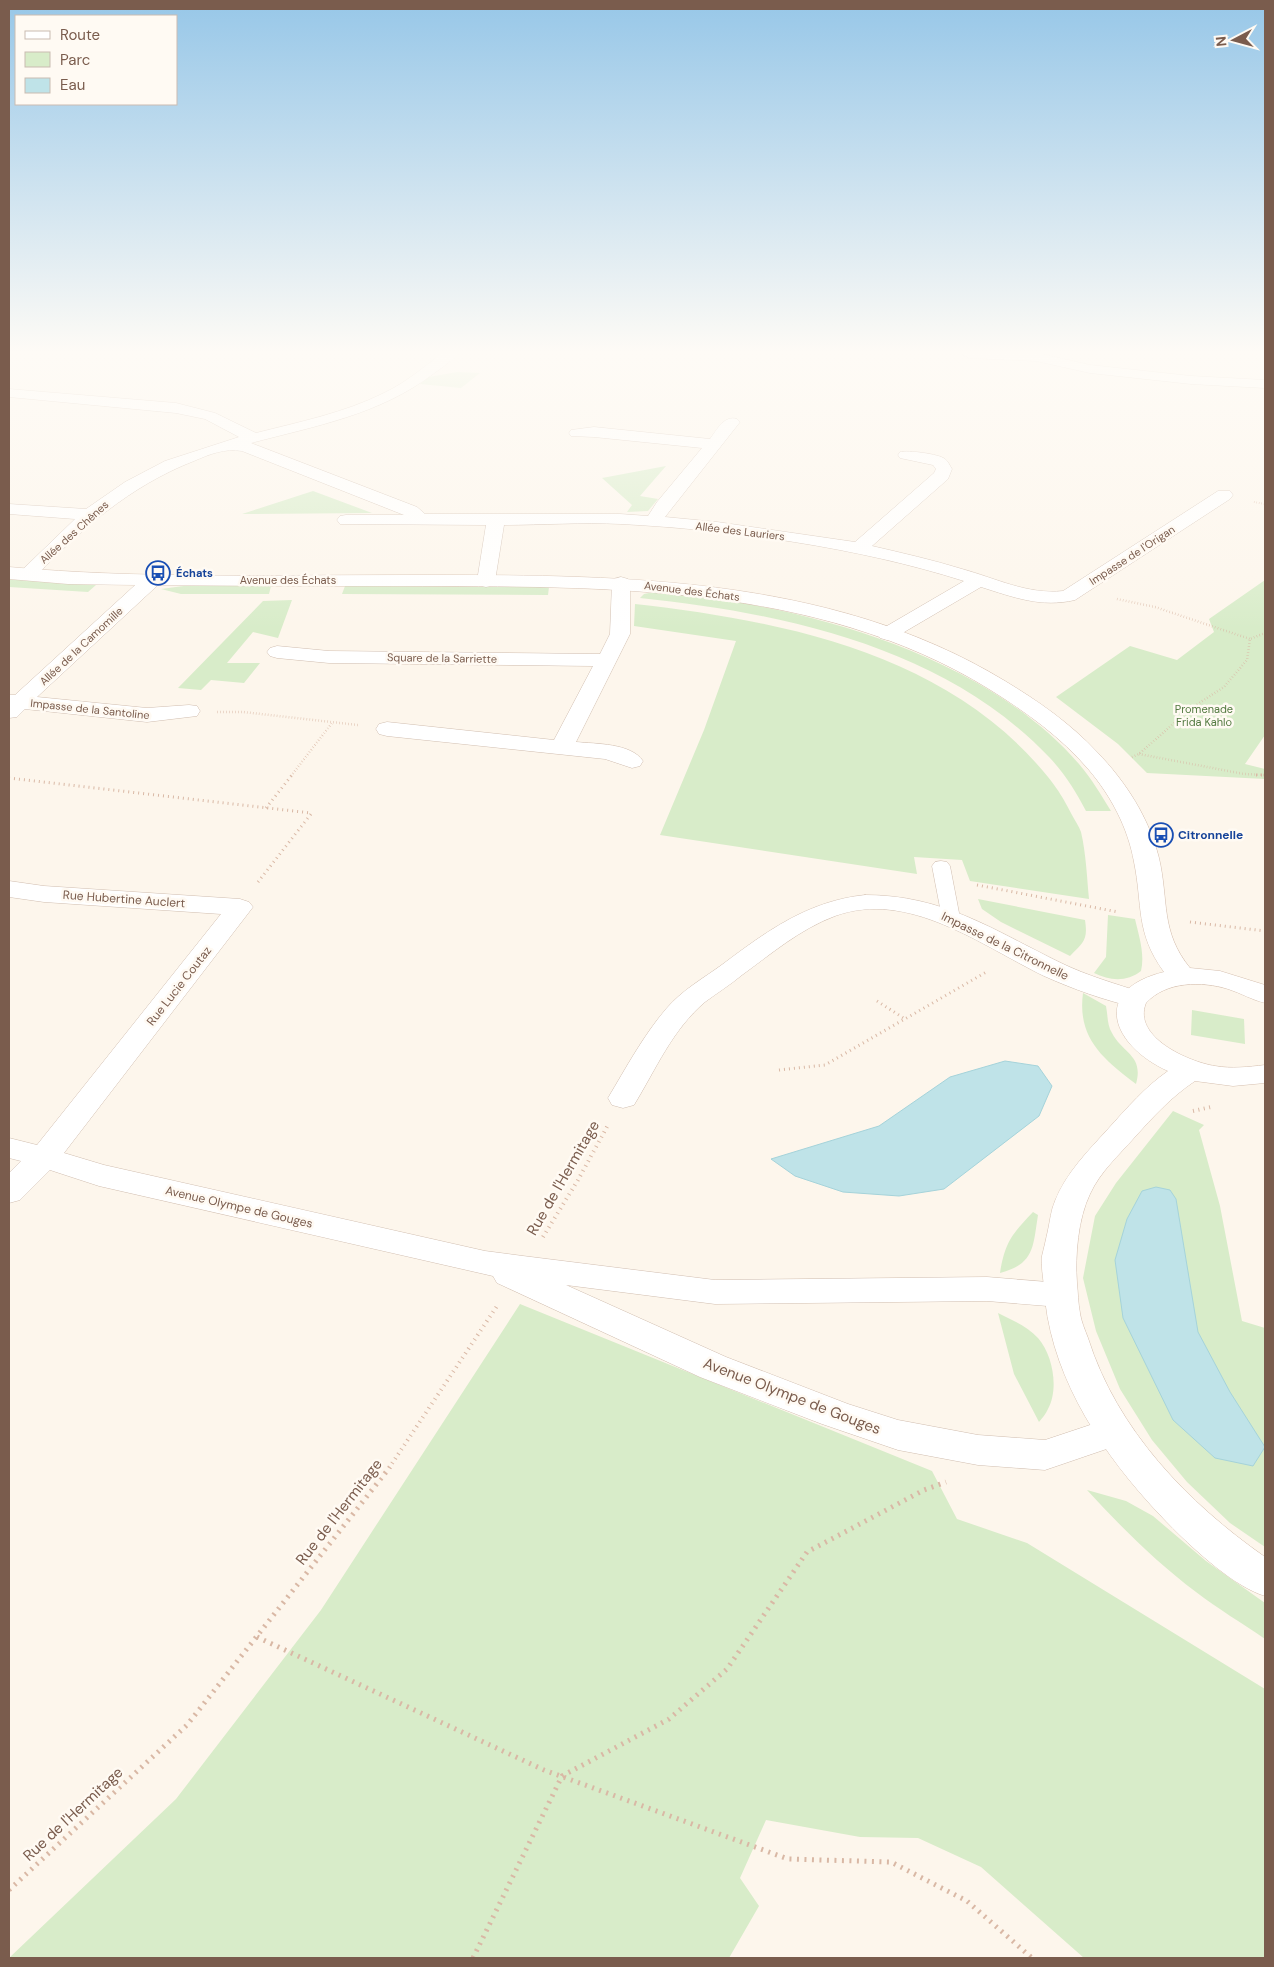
<svg xmlns="http://www.w3.org/2000/svg" width="1274" height="1967" viewBox="0 0 1274 1967" font-family="'DM Sans',sans-serif">
	<style>
		.green { fill: #d8ecc9 }
		.water { fill: #bfe3e8; stroke: #a5d3da }
		.lines { fill: none; stroke-linecap: round; stroke-linejoin: round }
		.lane-casing { stroke: #d1beb0; stroke-width: 1 }
		.street-casing { stroke: #d1beb0; stroke-width: 1 }
		.secondary-casing { stroke: #d6c0b0; stroke-width: 1 }
		.path-far4 { stroke: #d9b8a5; stroke-width: 2; stroke-dasharray: 0.5 2; stroke-linecap: butt }
		.path-far3 { stroke: #d9b8a5; stroke-width: 2.5; stroke-dasharray: 0.5 2.5; stroke-linecap: butt }
		.path-far2 { stroke: #d9b8a5; stroke-width: 3; stroke-dasharray: 1 4; stroke-linecap: butt }
		.path-far1 { stroke: #d9b8a5; stroke-width: 4; stroke-dasharray: 1 4.5; stroke-linecap: butt }
		.path { stroke: #d9b8a5; stroke-width: 5; stroke-dasharray: 2 5.5; stroke-linecap: butt }
		.lane { fill: #fff; fill-rule: evenodd }
		.street { fill: #fff; fill-rule: evenodd }
		.secondary { fill: #fff; fill-rule: evenodd }
		.labels { text-anchor: middle; stroke-width: 5; stroke-linejoin: round; paint-order: stroke }
		.far-street-label { font-size: 11px; fill: #7a5c4d; stroke: #fffaf3 }
		.far-transit-label { font-size: 11px; font-weight: bold; fill: #164399; stroke: #fffaf3; text-anchor: start }
		.far-park-label { font-size: 11px; fill: #537a41; stroke: #fffaf3 }
		.transit-label { font-size: 12px; font-weight: bold; fill: #164399; stroke: #fffaf3; text-anchor: start }
		.street-label { font-size: 12px; fill: #7a5c4d; stroke: #fffaf3 }
		.near-street-label { font-size: 15px; fill: #7a5c4d; stroke: #fffaf3 }
	</style>
	<rect width="100%" height="100%" fill="#fdf6ec"/>
	<!-- green -->
	<path class="green" d="M457,372L480,373L461,388L420,384L429,377Z
		M666,466L640,496L658,499L648,511L627,512L632,505L602,478Z
		M313,491L372,513L242,514Z
		M9,579L96,585L88,592L9,587Z
		M1265,580V735L1245,764L1265,769V779L1147,773L1118,744L1056,697L1130,646L1177,660L1214,632L1209,619Z
		M191,585L271,586L269,594H181L161,589Z
		M345,586L549,587L548,595L342,594Z
		M654,592C685,592 718,599 748,604C864,625 1000,673 1079,764C1092,779 1101,795 1111,811H1086C1076,792 1065,774 1050,758C946,648 785,613 640,598L644,594Z
		M292,600L278,638L253,632L227,663H260L244,683L211,680L201,690L178,688L263,601Z
		M635,604C777,620 936,651 1036,763C1053,782 1061,793 1072,815C1075,821 1079,826 1081,832C1086,853 1087,878 1089,899L970,881L962,860L914,857L917,874L660,835L704,730L736,641L634,626Z
		M978,899L1085,920C1088,940 1084,942 1070,956L1001,922L982,909Z
		M1108,915L1135,919C1139,936 1145,954 1141,971C1127,982 1110,981 1094,973L1106,957Z
		M1083,993L1106,1006C1108,1016 1107,1025 1112,1033C1123,1054 1144,1055 1136,1084C1103,1059 1077,1038 1083,993Z
		M1192,1010L1244,1019L1245,1044L1191,1035Z
		M1173,1111L1204,1125L1199,1130L1220,1206L1242,1321L1265,1328V1547L1230,1523L1187,1482L1152,1440L1120,1389L1096,1331L1083,1278L1095,1216L1116,1183Z
		M1033,1212L1038,1215C1033,1246 1035,1264 1000,1273C1005,1242 1012,1234 1033,1212Z
		M520,1304L932,1471L957,1519L1027,1543L1265,1689V1958H1084L981,1867L918,1838L860,1837L766,1820L740,1878L759,1906L729,1958H9L176,1799L321,1610Z
		M998,1313C1012,1320 1027,1326 1038,1338C1053,1355 1059,1389 1048,1409C1046,1414 1042,1418 1039,1422L1014,1374Z
		M1087,1490L1126,1501L1153,1516L1206,1561L1265,1603V1639C1242,1623 1218,1609 1196,1592C1156,1562 1121,1527 1087,1490Z"/>
	<!-- water -->
	<path class="water" d="M1005,1061L1038,1066L1052,1086L1039,1116L944,1189L899,1196L843,1192L795,1176L771,1159L879,1126L950,1077Z
		M1156,1187L1170,1190L1176,1199L1198,1332L1230,1392L1265,1447L1253,1466L1215,1458L1173,1420L1123,1318L1115,1260L1127,1219L1142,1191Z"/>
	<g class="lines">
		<!-- lane casing -->
		<g class="lane-casing">
			<path id="lane" d="M941,861L947,862L950,866L960,918L957,922L951,923L945,922L942,918L932,866L935,862Z"/>
		</g>
		<!-- street casing -->
		<g class="street-casing">
			<path id="street" d="M441,354H457C451,362 441,368 433,374C379,415 315,426 251,443L417,507L425,514H620L648,516L657,502L702,448L594,437L571,436L569,433L571,430L594,427L710,439C717,430 724,415 737,419L740,422L665,517L717,522L855,542L934,473L936,469L933,465L900,458L898,455L900,452C908,450 939,454 945,459C948,461 950,466 952,469L948,479L872,546C902,553 933,560 962,569C995,578 1028,595 1063,591L1218,491H1230L1233,495L1230,499L1075,600C1041,608 1013,597 981,587L894,638L887,640L880,638L877,634L880,630L964,581C857,547 733,530 621,524C582,522 543,525 504,525L495,581L493,585L486,587L479,585L477,581L486,525L340,524L337,520L340,516L346,515H404L242,451C225,448 210,454 194,461C130,486 81,529 34,578L27,580L20,578L18,574L75,519L9,514V504L86,509L125,482L165,461L239,437L205,419L176,413L9,397V389L176,403L215,413L256,433C299,422 344,413 384,393C405,383 423,368 441,354Z
				M962,354H1042L1090,365L1191,376L1265,380V388L1191,384L1090,373L1036,361L969,358Z
				M152,574L159,576L161,580L159,584L37,697L147,708L189,705L197,706L200,711L197,716L147,722L25,709L17,717L9,718V695H15L145,576Z
				M621,577L628,579L630,583V634L576,742C596,744 631,743 643,761L640,766L632,768L605,759L387,736L379,734L376,729L379,724L387,722L554,740L593,666L329,663L277,658L270,656L267,652L270,648L277,646L329,651L600,654L610,634L612,583L614,579Z
				M9,881L44,886L240,899L249,902L253,907L64,1153L104,1165L485,1251L523,1256L715,1280L987,1277L1060,1283L1072,1286L1077,1295L1072,1304L1060,1307L987,1301L715,1304L566,1285L726,1357L848,1404L898,1420L978,1435L1045,1440L1114,1417L1127,1422L1133,1432L1127,1442L1045,1470L978,1465L898,1450L822,1424L700,1377L497,1283L493,1276L99,1186L50,1170L20,1200L9,1203V1173L21,1161L9,1158V1138L37,1145L221,914L44,902L9,897Z
				M865,895C944,895 993,930 1061,963C1088,976 1116,984 1144,993L1148,999L1144,1005L1134,1007C1104,1000 1073,989 1044,976C982,946 908,889 835,916C800,929 771,954 742,975C730,985 717,993 705,1002C672,1030 656,1069 634,1105L623,1108L612,1105L608,1098C626,1068 643,1036 666,1009C682,990 704,978 723,964C767,931 808,901 865,895Z"/>
		</g>
		<!-- secondary casing -->
		<g class="secondary-casing">
			<path id="secondary" d="M9,567C142,579 276,575 409,575C610,575 827,573 1005,681C1038,701 1070,723 1097,752C1126,782 1149,818 1159,858C1169,901 1160,931 1190,968L1220,971L1265,985V1003C1252,1000 1241,993 1228,989C1202,981 1166,981 1146,1003C1132,1037 1189,1062 1215,1066C1232,1069 1248,1067 1265,1065V1083L1233,1086L1195,1081C1171,1097 1153,1117 1134,1138C1119,1155 1100,1172 1090,1194C1078,1219 1075,1255 1077,1283C1078,1292 1078,1303 1080,1313C1081,1321 1085,1330 1088,1338C1117,1430 1188,1503 1265,1557V1596C1228,1585 1175,1532 1149,1503C1095,1443 1048,1368 1044,1286C1043,1277 1041,1266 1042,1256C1044,1248 1046,1239 1048,1230C1050,1221 1051,1210 1055,1201C1066,1173 1088,1151 1108,1129C1127,1108 1145,1087 1168,1071C1112,1046 1090,990 1164,972C1135,932 1143,906 1134,862C1128,828 1111,796 1089,770C1061,737 1026,712 989,689C815,582 601,587 404,586C292,586 180,586 68,584L9,579Z"/>
		</g>
		<!-- path-far4 -->
		<path class="path-far4" d="M1254,502L1265,504"/>
		<!-- path-far3 -->
		<path class="path-far3" d="M1117,599L1155,607L1250,639
			M217,712H243L358,725
			M1139,754L1244,774L1265,775
			M1132,757L1139,754L1190,709L1224,687L1247,660L1250,639L1265,633
			M291,776L332,723"/>
		<!-- path-far2 -->
		<path class="path-far2" d="M1256,775H1265
			M9,778L311,813
			M266,808L292,775
			M258,882L311,814
			M977,885L1118,912
			M1190,922L1265,931
			M877,1001L905,1019
			M779,1070L825,1065L988,971"/>
		<!-- path-far1 -->
		<path class="path-far1" d="M1193,1111L1211,1107
			M543,1237L578,1180L608,1125
			M389,1468L497,1306"/>
		<!-- path -->
		<path class="path" d="M257,1637L544,1770L788,1859L891,1862L967,1901L1032,1958
			M9,1890L187,1725L390,1467
			M473,1958L562,1776L669,1719L727,1669L807,1552L924,1490L946,1482"/>
		<!-- lane -->
		<use href="#lane" class="lane"/>
		<!-- street -->
		<use href="#street" class="street"/>
		<!-- secondary -->
		<use href="#secondary" class="secondary"/>
	</g>
	<!-- sky -->
	<linearGradient id="sky" x2="0" y2="1"><stop stop-color="#97c7e8"/><stop offset="0.56" stop-color="#fefbf6"/><stop offset="1" stop-color="#fefbf6" stop-opacity="0"/></linearGradient>
	<rect width="1274" height="629" fill="url(#sky)"/>
	<!-- icons -->
	<defs>
		<g id="bus-ring" transform="scale(1.25)"><circle r="9.5" fill="#fffaf3" stroke="#1a4fb4" stroke-width="1.5"/><path d="M-5-6H5V4H4V6H2V4H-2V6H-4V4H-5ZM-3.5-4V0h7V-4ZM-3.5 1.2v1.5H-2V1.2ZM2 1.2v1.5H3.5V1.2Z" fill="#1a4fb4"/></g>
	</defs>
	<g fill-rule="evenodd">
		<use href="#bus-ring" x="158" y="573"/>
		<use href="#bus-ring" x="1161" y="835"/>
	</g>
	<g class="labels">
		<!-- far-street labels -->
		<g class="far-street-label">
			<text transform="translate(740 531) rotate(7)" y="4">Allée des Lauriers</text>
			<text transform="translate(74 532) rotate(-42)" y="4">Allée des Chênes</text>
			<text transform="translate(1132 555) rotate(-33)" y="4">Impasse de l'Origan</text>
			<text x="288" y="584">Avenue des Échats</text>
			<text transform="translate(692 591) rotate(7)" y="4">Avenue des Échats</text>
			<text transform="translate(81 646) rotate(-43)" y="4">Allée de la Camomille</text>
			<text transform="translate(442 658) rotate(1)" y="4">Square de la Sarriette</text>
			<text transform="translate(90 709) rotate(6)" y="4">Impasse de la Santoline</text>
		</g>
		<!-- far-transit labels -->
		<g class="far-transit-label">
			<text x="176" y="577">Échats</text>
		</g>
		<!-- far-park labels -->
		<g class="far-park-label">
			<text x="1204" y="713">Promenade<tspan x="1204" dy="13">Frida Kahlo</tspan></text>
		</g>
		<!-- transit labels -->
		<g class="transit-label">
			<text x="1178" y="839">Citronnelle</text>
		</g>
		<!-- street labels -->
		<g class="street-label">
			<text transform="translate(124 899) rotate(4)" y="4">Rue Hubertine Auclert</text>
			<text transform="translate(1005 946) rotate(26)" y="4">Impasse de la Citronnelle</text>
			<text transform="translate(179 986) rotate(-52)" y="4">Rue Lucie Coutaz</text>
			<text transform="translate(239 1207) rotate(13)" y="4">Avenue Olympe de Gouges</text>
		</g>
		<!-- near-street labels -->
		<g class="near-street-label">
			<text transform="translate(563 1178) rotate(-60)" y="5">Rue de l'Hermitage</text>
			<text transform="translate(792 1396) rotate(21)" y="5">Avenue Olympe de Gouges</text>
			<text transform="translate(339 1512) rotate(-52)" y="5">Rue de l'Hermitage</text>
			<text transform="translate(73 1814) rotate(-43)" y="5">Rue de l'Hermitage</text>
		</g>
	</g>
	<!-- border -->
	<rect width="1274" height="1967" fill="none" stroke="#7a5c4d" stroke-width="20"/>
	<!-- legend -->
	<rect x="15" y="15" width="162" height="90" fill="#fffaf3" stroke="#cabbb1"/>
	<rect x="25" y="31" width="25" height="8" fill="#ffffff" stroke="#cabbb1"/>
	<text x="60" y="40" font-size="15" fill="#7a5c4d">Route</text>
	<rect x="25" y="52" width="25" height="15" fill="#d8ecc9" stroke="#cabbb1"/>
	<text x="60" y="65" font-size="15" fill="#7a5c4d">Parc</text>
	<rect x="25" y="78" width="25" height="15" fill="#bfe3e8" stroke="#cabbb1"/>
	<text x="60" y="90" font-size="15" fill="#7a5c4d">Eau</text>
	<!-- north arrow -->
	<g transform="translate(1234 40) rotate(264)" stroke="#fffaf3" stroke-width="4" paint-order="stroke">
	<path d="M0-4L9 19L0 12L-9 19Z" fill="#7a5c4d"/>
	<text y="-8" font-size="14" font-weight="bold" text-anchor="middle" fill="#7a5c4d">N</text>
	</g>
</svg>
